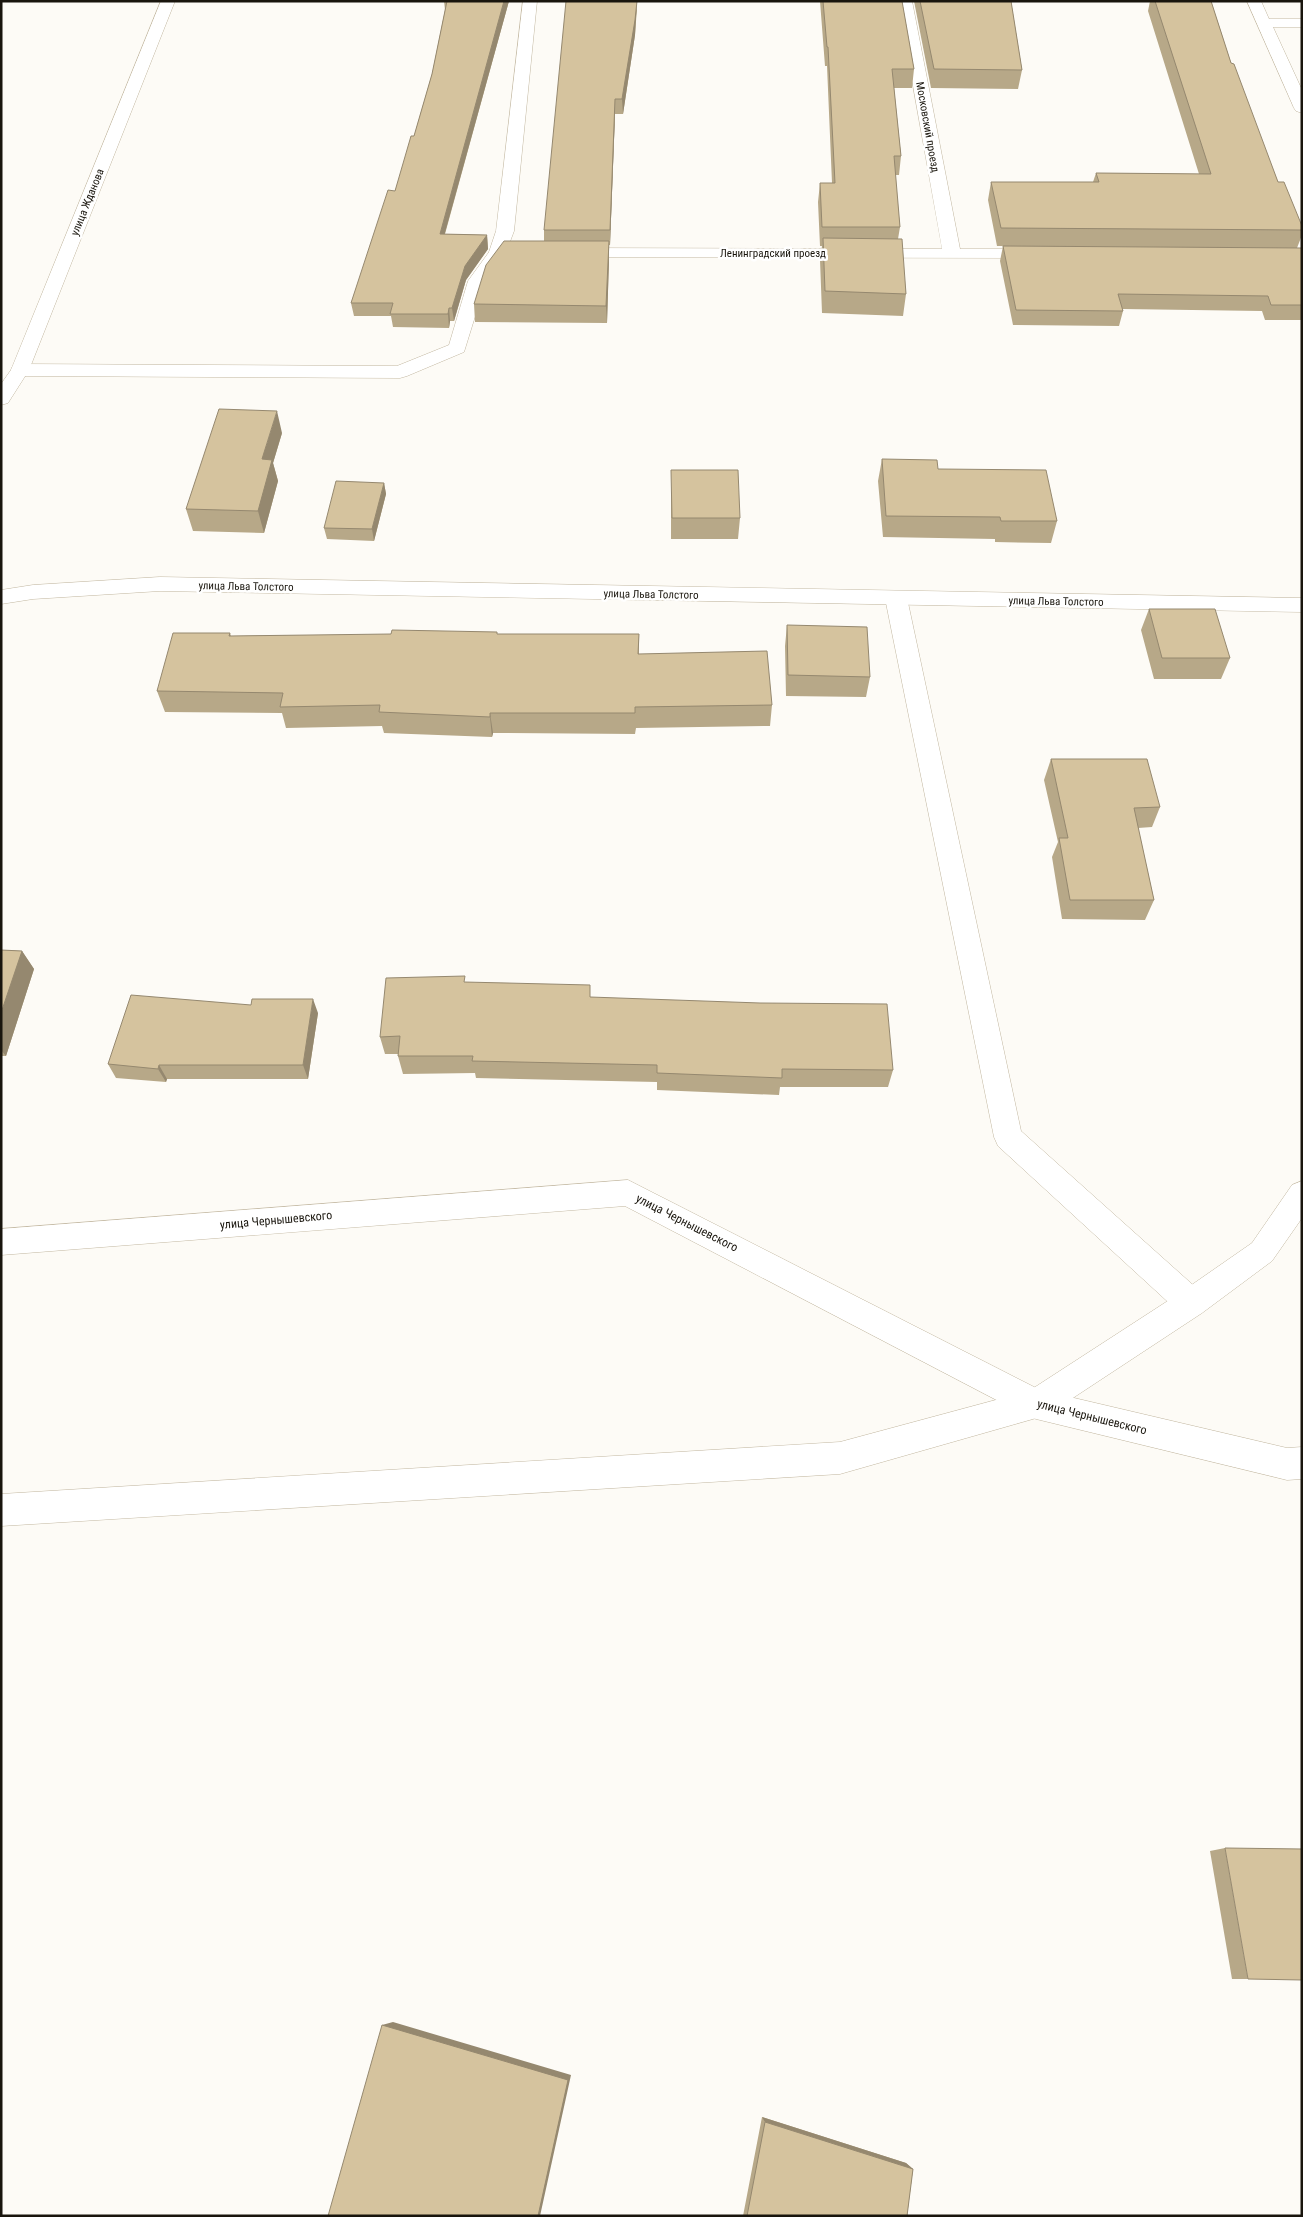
<svg xmlns="http://www.w3.org/2000/svg" width="1303" height="2217" viewBox="0 0 1303 2217" font-family="'Roboto Condensed',sans-serif">
	<style>
		.lines { fill: none; stroke-linecap: round; stroke-linejoin: round }
		.lane-casing { stroke: #c2b7a0; stroke-width: 1 }
		.street-casing { stroke: #c2b7a0; stroke-width: 1 }
		.secondary-casing { stroke: #c2b7a0; stroke-width: 1 }
		.lane { fill: #fff; fill-rule: evenodd }
		.street { fill: #fff; fill-rule: evenodd }
		.secondary { fill: #fff; fill-rule: evenodd }
		.wall { fill: #b7a888 }
		.shaded-wall { fill: #95886f }
		.building { fill: #d5c39e; stroke: #95886f }
		.labels { text-anchor: middle; stroke-width: 5; stroke-linejoin: round; paint-order: stroke }
		.far-street-label { font-size: 11px; fill: #19150d; stroke: #fff }
		.street-label { font-size: 12px; fill: #19150d; stroke: #fff }
	</style>
	<rect width="100%" height="100%" fill="#fdfbf6"/>
	<g class="lines">
		<!-- lane casing -->
		<g class="lane-casing">
			<path id="lane" d="M498,247L504,248L507,252L486,281L464,352L407,376L400,378L20,376L13,374L11,370L13,366L20,364L397,366L449,345L468,281L492,248Z
				M896,591L904,593L907,598L1021,1131L1202,1293L1206,1303L1202,1313L1191,1317L1180,1313L998,1146L994,1137L885,598L888,593Z"/>
		</g>
		<!-- street casing -->
		<g class="street-casing">
			<path id="street" d="M161,1H175L29,370L8,403L1,405V384L11,370Z
				M523,1H537L514,231L508,247L534,249L537,253L534,257C522,260 504,259 492,256L489,252L496,231Z
				M898,1H912L960,249H1038L1044,250L1047,254L1044,258L565,257L562,253L565,249L571,248L942,249Z
				M1247,1H1261L1269,19H1302V27H1273L1302,90V113L1296,111L1294,108Z
				M160,577L1302,598V612L160,591L33,599L1,604V590L33,585Z
				M628,1180L1040,1390L1287,1448L1302,1447V1479L1287,1480L1036,1419L1025,1415L625,1206L1,1255V1229Z"/>
		</g>
		<!-- secondary casing -->
		<g class="secondary-casing">
			<path id="secondary" d="M1302,1181V1218L1272,1261L1202,1313L1047,1415L840,1474L1,1526V1494L840,1442L1029,1391L1180,1293L1252,1243L1292,1185Z"/>
		</g>
		<!-- lane -->
		<use href="#lane" class="lane"/>
		<!-- street -->
		<use href="#street" class="street"/>
		<!-- secondary -->
		<use href="#secondary" class="secondary"/>
	</g>
	<!-- wall -->
	<path class="wall" d="M444,1H509L445,234L487,235L488,249L466,280L454,321H450L449,328L393,327L391,316H354L351,303L395,191L414,136L432,74L445,10Z
		M820,1H902L914,69L912,88H894L901,156L899,175H895L900,227L898,239L906,294L903,316L822,313L820,260L822,246H820L818,202L820,183H832L827,66H825Z
		M914,1H1011L1022,70L1018,89L931,88Z
		M1150,1H1211L1231,63L1278,182L1302,226V235L1297,248H1302V320H1265L1262,311L1123,309V311L1119,326L1013,325L1000,261L1003,246H997L988,200L991,182H1093L1096,173L1199,174L1148,11Z
		M637,8L635,35L623,114H615L610,245H609V259L607,323L475,322L474,304L544,241V230Z
		M282,433L273,463L278,481L264,533L193,531L186,509Z
		M882,459L938,469L1057,521L1051,543L995,542V539L883,537L878,481Z
		M384,483L386,494L374,541L327,539L324,528Z
		M671,492L740,518L738,539H671Z
		M1149,609L1230,658L1221,679H1154L1141,630Z
		M787,625L870,677L866,697L786,696L785,646Z
		M230,633L231,636L497,634H639V654L772,705L770,726L636,728L635,734L493,733L492,737L384,733L382,726L286,728L282,713L165,712L157,691Z
		M1051,759L1160,807L1152,827L1138,828L1154,900L1145,920L1062,919L1052,857L1058,842L1044,780Z
		M1,950L22,951L34,969L6,1056H1Z
		M466,982L591,997L893,1070L888,1087H780L779,1095L657,1090V1082L476,1078L475,1073L403,1074L398,1056V1054H385L380,1037Z
		M318,1013L308,1079H167L166,1082L116,1078L108,1064Z
		M1225,1848L1248,1979H1232L1210,1851Z
		M762,2117L906,2163L913,2169L907,2216H743Z"/>
	<!-- shaded-wall -->
	<path class="shaded-wall" d="M504,1H509L441,247L440,234Z
		M637,1L635,35L623,114L622,99Z
		M615,99V114L610,245V230Z
		M487,235L488,249L466,280L454,321L452,308L465,266Z
		M609,241V259L607,323L606,306Z
		M449,308L450,321L449,328L448,314Z
		M277,411L282,433L273,463L278,481L264,533L258,511L262,459Z
		M384,483L386,494L374,541L372,529Z
		M490,713L493,733L492,737L490,717Z
		M22,951L34,969L6,1056L1,1050V1013Z
		M313,999L318,1013L308,1079L303,1065Z
		M159,1065L167,1079L166,1082L158,1069Z
		M393,2022L571,2075L540,2216H538L382,2025Z
		M762,2117L906,2163L913,2169L765,2122Z"/>
	<!-- building -->
	<path class="building" d="M447,1H504L440,234L487,235L465,266L452,308H449L448,314H390L393,303H351L388,190L395,191L411,136H414L432,74Z
		M566,1H637L635,20L622,99H615L610,230H544Z
		M823,1H902L914,69H892L901,156H894L900,227H822L820,183H835L828,47H827Z
		M920,1H1011L1022,70L934,69Z
		M1155,1H1211L1231,63L1234,64L1278,182H1284L1302,226V230L1001,228L991,182H1099L1096,173L1211,174Z
		M823,238L902,239L906,294L825,291Z
		M504,241H609L606,306L474,304L486,265Z
		M1003,246L1302,248V305H1271L1268,296L1118,294L1123,311L1016,310Z
		M219,409L277,411L262,459L272,460L258,511L186,509Z
		M882,459L937,460L938,469L1046,470L1057,521H1001L1000,517L886,516Z
		M671,470H738L740,518H672Z
		M336,481L384,483L372,529L324,528Z
		M1149,609H1215L1230,658H1162Z
		M787,625L867,627L870,677L788,675Z
		M392,630L497,632V634H639L638,654L767,651L772,705L635,707V713H490V717L379,712L380,705L280,707L283,693L157,691L173,633H230L229,636L391,634Z
		M1051,759H1147L1160,807L1134,808L1154,900H1070L1059,838H1068Z
		M1,950L22,951L1,1013Z
		M465,976L464,982L590,985V997L760,1003L887,1004L893,1070L782,1069V1078L657,1073V1065L472,1061L473,1056H398L400,1036L380,1037L386,978Z
		M131,995L251,1005L252,999H313L303,1065H159L158,1069L108,1064Z
		M1225,1848L1302,1849V1980L1248,1979Z
		M382,2025L568,2080L538,2216H328Z
		M765,2122L913,2169L907,2216H747Z"/>
	<g class="labels">
		<!-- far-street labels -->
		<g class="far-street-label">
			<text transform="translate(928 127) rotate(80)" y="4">Московский проезд</text>
			<text transform="translate(87 202) rotate(-68)" y="4">улица Жданова</text>
			<text x="773" y="257">Ленинградский проезд</text>
			<text transform="translate(246 586) rotate(1)" y="4">улица Льва Толстого</text>
			<text transform="translate(651 594) rotate(1)" y="4">улица Льва Толстого</text>
			<text transform="translate(1056 601) rotate(1)" y="4">улица Льва Толстого</text>
		</g>
		<!-- street labels -->
		<g class="street-label">
			<text transform="translate(276 1220) rotate(-5)" y="4">улица Чернышевского</text>
			<text transform="translate(687 1223) rotate(27)" y="4">улица Чернышевского</text>
			<text transform="translate(1092 1417) rotate(14)" y="4">улица Чернышевского</text>
		</g>
	</g>
	<!-- border -->
	<rect width="1303" height="2217" fill="none" stroke="#19150d" stroke-width="5"/>
</svg>
